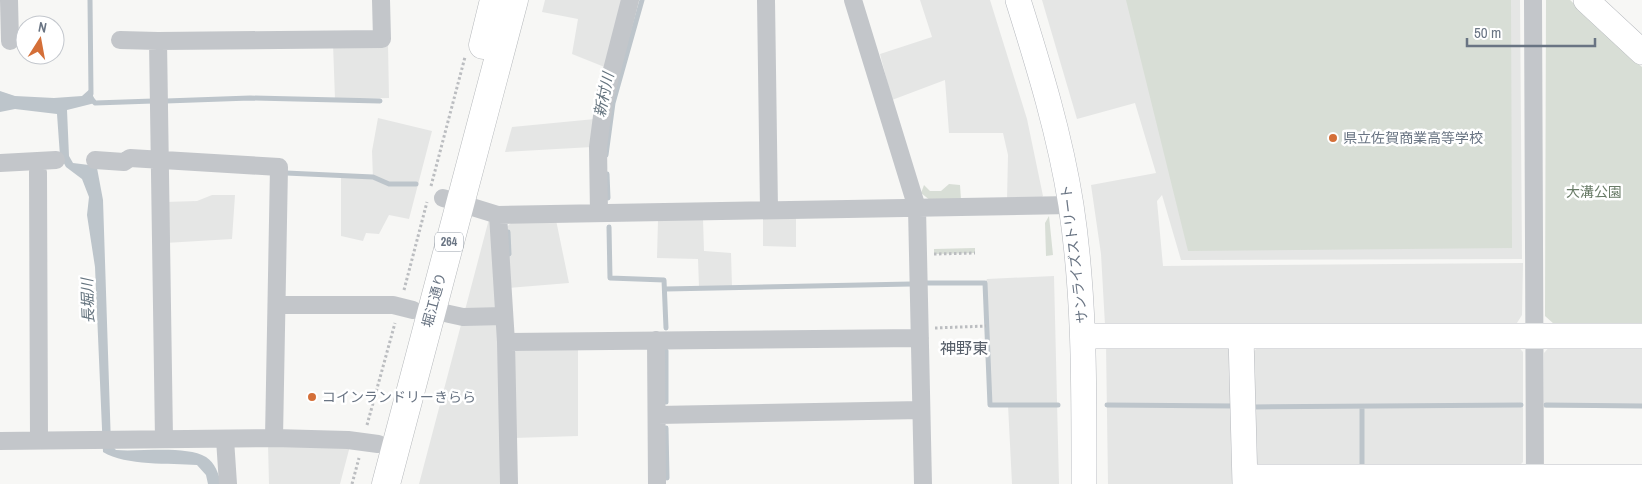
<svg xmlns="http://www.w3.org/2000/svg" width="1642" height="484" viewBox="0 0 1642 484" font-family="'Archivo Narrow','Noto Sans JP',sans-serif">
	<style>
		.built { fill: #e5e6e5 }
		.green { fill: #d8ded6 }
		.water { fill: #bdc5cb }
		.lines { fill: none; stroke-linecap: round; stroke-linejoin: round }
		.stream { stroke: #bdc5cb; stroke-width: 5 }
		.secondary-casing { stroke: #b6b9be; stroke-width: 26 }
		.highway-casing { stroke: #b6b9bc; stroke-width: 29 }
		.path { stroke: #bbbdc0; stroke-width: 3; stroke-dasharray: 2.5 2.5; stroke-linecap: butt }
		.street { stroke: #c3c6ca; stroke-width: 18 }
		.secondary { stroke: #fff; stroke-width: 25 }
		.highway { stroke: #fff; stroke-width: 28 }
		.poi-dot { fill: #d46f38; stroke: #fff; stroke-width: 2 }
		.labels { text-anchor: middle; stroke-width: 5; stroke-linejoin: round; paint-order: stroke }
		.shield { fill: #fff; stroke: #969ea8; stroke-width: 1 }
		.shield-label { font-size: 12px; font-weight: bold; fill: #697483 }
		.poi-label { font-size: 14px; fill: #697483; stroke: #fff; text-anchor: start }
		.park-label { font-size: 14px; fill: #697b67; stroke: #fff }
		.street-label { font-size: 14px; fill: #697483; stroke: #fff }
		.water-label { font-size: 15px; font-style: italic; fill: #65747f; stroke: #fff }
		.quarter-label { font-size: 16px; fill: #565e69; stroke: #fff }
	</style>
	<rect width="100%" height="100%" fill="#f7f7f5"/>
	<!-- built -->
	<path class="built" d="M545,0H624L607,68L572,54L578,19L542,12Z
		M920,0H990L1027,119L1043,196L1040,199L1007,200L1008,155L1003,133H949L945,80L892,100L880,54L932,37Z
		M1042,0H1520L1522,259L1181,260L1162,195L1157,201L1163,266L1523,263L1522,315L1515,326L1105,325L1101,254L1091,185L1156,173L1135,103L1077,119Z
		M333,44H388L389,98L335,99Z
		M378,118L432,131L409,219L389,215L379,234L366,233L363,241L341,236V177L373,179L372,151Z
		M595,119L592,147L505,152L512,127Z
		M212,195H235L232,239L165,243V202L197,201Z
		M796,216V247L763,246V217Z
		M489,219L492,222L499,313L464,314Z
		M703,219L704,251L731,253L732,287H699L698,259L657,258L658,220Z
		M556,220L569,283L508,288L503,230L511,223Z
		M1054,276L1059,484H1012L1008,405H990L985,283L987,279Z
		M500,320L505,484H419L462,321Z
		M1106,344L1225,345L1235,355V484H1108Z
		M1516,344L1523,352V462L1516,469L1261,468L1253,459L1252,353L1260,345Z
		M1552,344H1642V408H1544V353Z
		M517,349H578V436L513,438L511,358Z
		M268,444L350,446L340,484H269Z"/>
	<!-- green -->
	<path class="green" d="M1126,0H1511L1512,248L1188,251Z
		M1546,0H1570L1642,67V324H1554L1545,316Z
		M949,184L960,185L961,200L931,201L921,193L924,185L930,191H941Z
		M1049,216L1053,255L1046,256L1045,223Z
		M975,248V253L934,254V249Z"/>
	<!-- water -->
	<path class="water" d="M91,88L95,103L67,110L69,156L73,163L89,165L97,168L103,200L111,445L116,450C140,452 186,445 206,457C215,463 219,474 221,484H208L206,475L197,465C170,463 126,466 103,452L95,267L87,215L89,197L82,179L66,167L60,156L57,114L15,109L0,112V91L15,96L54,98L82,96Z"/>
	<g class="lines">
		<!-- stream -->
		<path class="stream" d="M90,0L91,94
			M91,98L95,103L153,101
			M166,101L250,98L380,101
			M606,155L613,103L642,0
			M286,173L373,177L389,184H416
			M607,174L608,198
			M609,227L610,278L664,280L666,328
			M508,232L509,254
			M927,283H985L990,405H1058
			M666,289L911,284
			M666,351V402
			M1107,405L1234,406
			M1546,405L1642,406
			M1253,407L1521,405
			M666,428L667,478
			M1362,468V407"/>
		<!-- secondary casing -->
		<g class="secondary-casing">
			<path id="secondary" d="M1018,0C1039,67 1060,135 1071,205C1085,297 1084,391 1084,484
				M1586,0L1642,52
				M1083,336H1642
				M1241,336L1245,484
				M1245,477H1642"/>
		</g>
		<!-- highway casing -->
		<g class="highway-casing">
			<path id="highway" d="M483,45L494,0
				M386,484L514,0"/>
		</g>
		<!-- path -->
		<path class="path" d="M431,186L465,57
			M934,254L975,253
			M404,290L427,202
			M935,328L986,326
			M367,425L395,323
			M352,484L359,458"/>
		<!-- street -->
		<path class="street" d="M9,0L10,41
			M766,0L769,209
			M853,0L917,208L923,484
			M1533,0L1535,484
			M120,40L158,41
			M95,160L124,162L130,158L279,167L274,438
			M0,163L56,160
			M38,172L39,440
			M443,198L498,215L1071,205
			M599,213L598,147L604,101L630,0
			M498,215L506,342L509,484
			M277,305H393L413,310
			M431,310L463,317L504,316
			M656,340L657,484
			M506,342L920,338
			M658,415L921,410
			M164,439L158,41L382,39L381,0
			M225,439L228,484
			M0,441L274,438L348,440L378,444"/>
		<!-- secondary -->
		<use href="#secondary" class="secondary"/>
		<!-- highway -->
		<use href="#highway" class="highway"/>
	</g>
	<!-- markers -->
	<g class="poi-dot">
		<circle cx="1333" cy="138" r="5"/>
		<circle cx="312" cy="397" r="5"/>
	</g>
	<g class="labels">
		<!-- shield labels -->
		<rect class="shield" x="435" y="232.5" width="28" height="19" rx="4"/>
		<g class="shield-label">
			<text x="449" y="246">264</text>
		</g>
		<!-- poi labels -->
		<g class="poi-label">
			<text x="1343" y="143">県立佐賀商業高等学校</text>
			<text x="322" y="402">コインランドリーきらら</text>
		</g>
		<!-- park labels -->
		<g class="park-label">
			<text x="1594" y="197">大溝公園</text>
		</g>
		<!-- street labels -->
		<g class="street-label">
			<text transform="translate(1074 254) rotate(-97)" y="5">サンライズストリート</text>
			<text transform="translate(434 300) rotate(-75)" y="5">堀江通り</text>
		</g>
		<!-- water labels -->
		<g class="water-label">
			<text transform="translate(604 95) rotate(-78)" y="5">新村川</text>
			<text transform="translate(88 301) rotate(-92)" y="5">長堀川</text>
		</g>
		<!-- quarter labels -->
		<g class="quarter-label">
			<text x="964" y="354">神野東</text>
		</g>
	</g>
	<!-- north arrow -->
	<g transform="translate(40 40) rotate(11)"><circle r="24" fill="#ffffff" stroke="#c3c7cd"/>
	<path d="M0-4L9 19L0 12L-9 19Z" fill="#d46f38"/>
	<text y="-8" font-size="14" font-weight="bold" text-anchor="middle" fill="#697483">N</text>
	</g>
	<!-- scale -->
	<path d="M1467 38v8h128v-8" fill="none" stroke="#697483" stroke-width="2.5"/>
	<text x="1474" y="38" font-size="15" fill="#697483" stroke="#ffffff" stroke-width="4" paint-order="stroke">50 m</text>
</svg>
